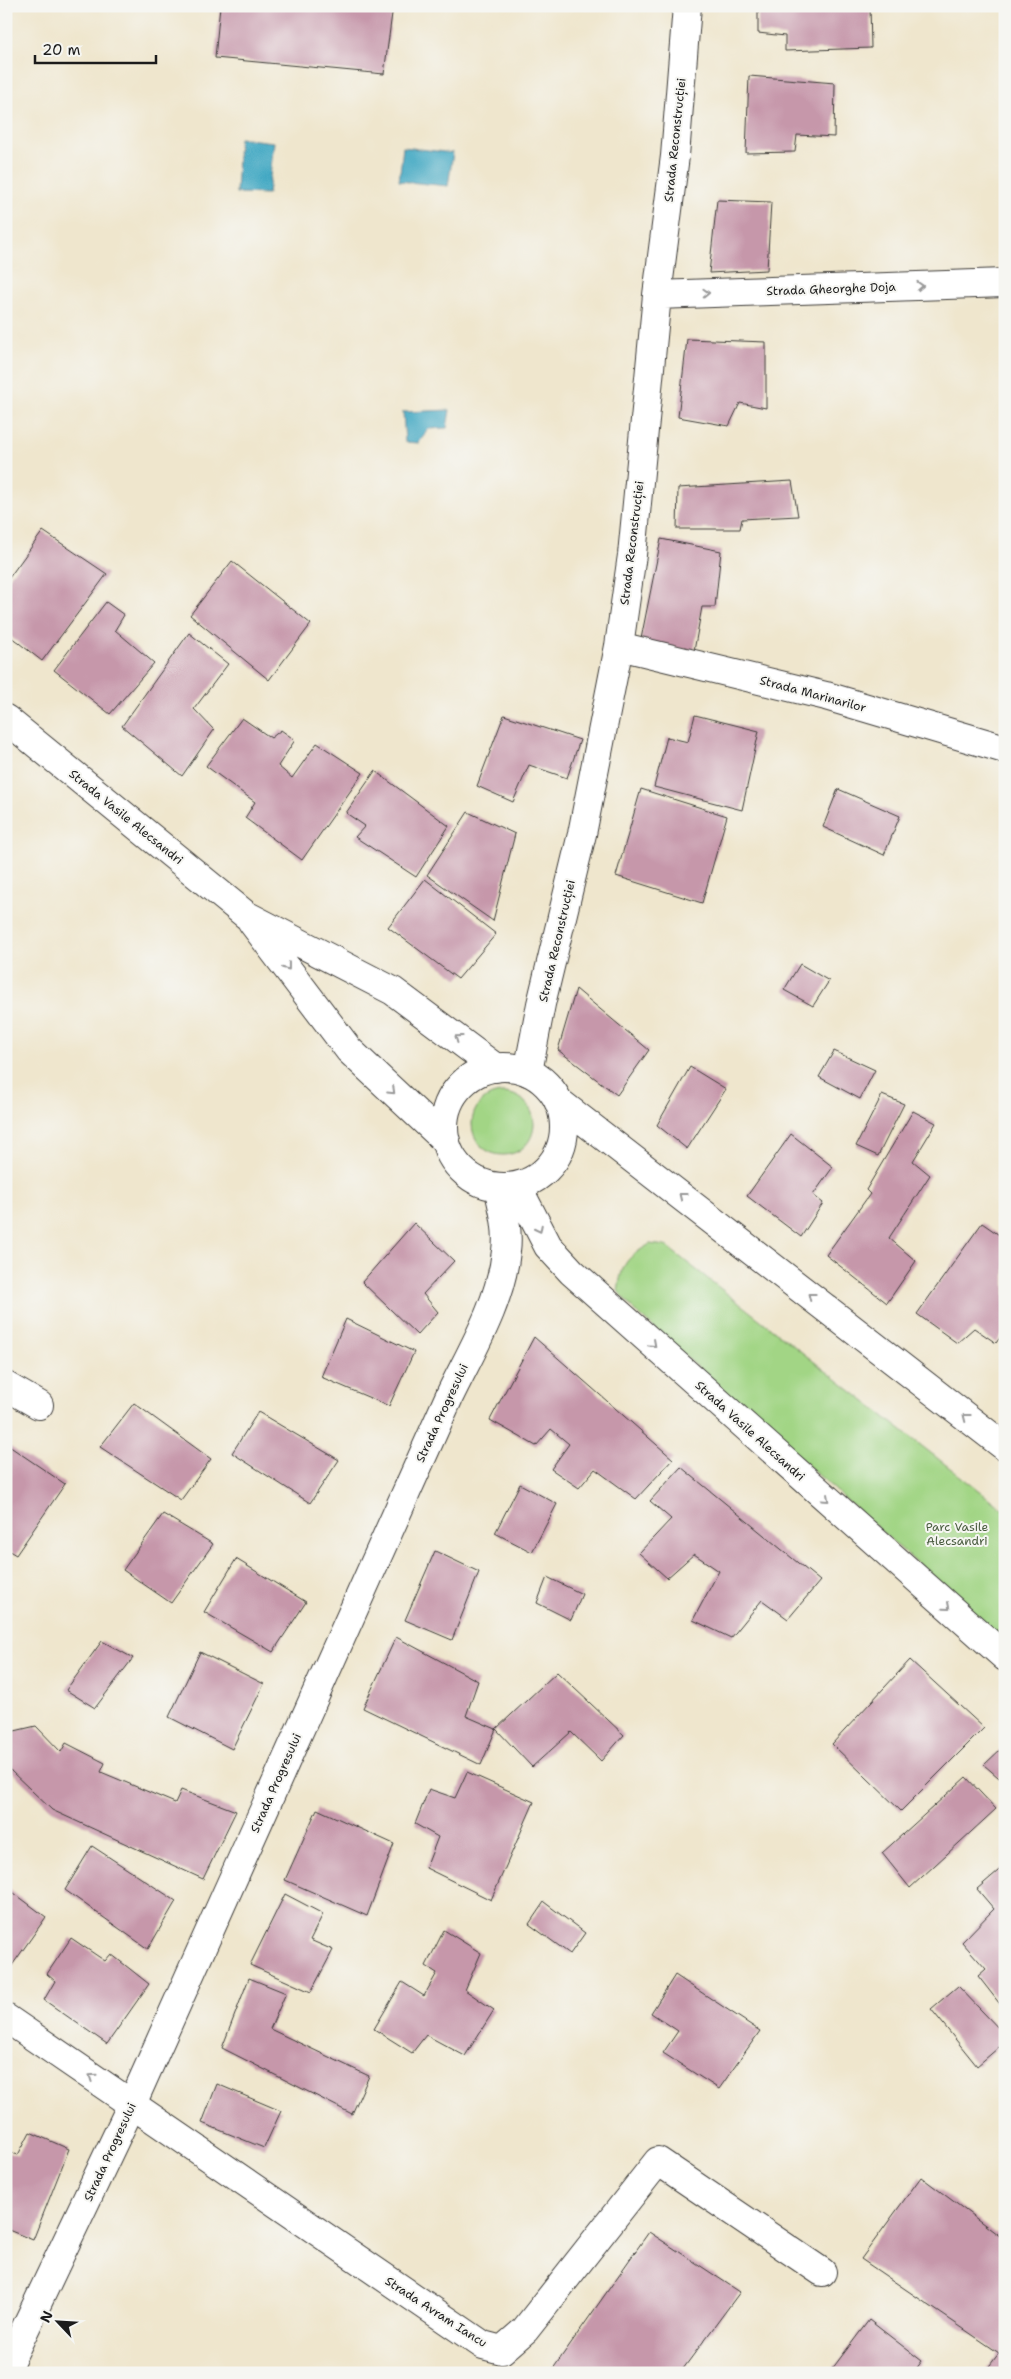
<svg xmlns="http://www.w3.org/2000/svg" width="1011" height="2379" viewBox="0 0 1011 2379" font-family="'Shantell Sans',sans-serif">
	<style>
		.green { fill: #a2d585; stroke: #5f7850 }
		.water { fill: #43a8c3; stroke: #306270 }
		.building { fill: #c697aa }
		.lines { fill: none; stroke-linecap: round; stroke-linejoin: round }
		.minor-casing { stroke: #3c3a37; stroke-width: 30 }
		.tertiary-casing { stroke: #3c3a37; stroke-width: 30 }
		.minor { stroke: #fff; stroke-width: 28 }
		.tertiary { stroke: #fff; stroke-width: 28 }
		.oneway { stroke: #999 }
		.labels { text-anchor: middle; stroke-width: 4; stroke-linejoin: round; paint-order: stroke }
		.street-label { font-size: 12px; fill: #1c1c1c; stroke: #f6f6f2 }
		.park-label { font-size: 12px; fill: #4b5d41; stroke: #f6f6f2 }
	</style>
	<rect width="100%" height="100%" fill="#f6f6f2"/>
	<filter id="ink" filterUnits="userSpaceOnUse"><feTurbulence type="fractalNoise" baseFrequency=".02" numOctaves="2"/><feDisplacementMap in="SourceGraphic" scale="10" xChannelSelector="R" yChannelSelector="G"/><feConvolveMatrix kernelMatrix="1 2 1 2 8 2 1 2 1" color-interpolation-filters="sRGB"/></filter>
	<filter id="wash" filterUnits="userSpaceOnUse"><feTurbulence type="fractalNoise" baseFrequency=".0096" numOctaves="4" result="noise"/><feDisplacementMap in="SourceGraphic" scale="20" xChannelSelector="R" yChannelSelector="G"/><feGaussianBlur stdDeviation="1.12" result="paint"/><feColorMatrix in="noise" values="0 0 0 0 0 0 0 0 0 0 0 0 0 0 0 0 0 1.4 0 .05"/><feComposite in="paint" operator="in"/></filter>
	<g filter="url(#wash)">
		<rect width="100%" height="100%" fill="#efe6cd"/>
		<!-- green -->
		<path class="green" d="M472 1124a31 31 0 1 1 62 0a31 31 0 1 1-62 0Z
			M650,1244L666,1246L1005,1511V1642L634,1310L618,1291C622,1263 626,1258 650,1244Z"/>
		<!-- water -->
		<path class="water" d="M239,138L274,142L268,194L236,193Z
			M403,147L453,153L448,186L399,181Z
			M450,410L447,428L428,429L419,443L405,442L403,412Z"/>
		<g id="blocks">
			<!-- building -->
			<path class="building" d="M220,6H393L384,74L215,58Z
				M758,6H870L871,48L785,51V36L758,33Z
				M749,76L835,83L834,137L797,135L795,152L746,153Z
				M717,200L771,202L767,270L709,273Z
				M687,339L766,342V408L740,403L729,426L678,417Z
				M792,481L798,516L742,519L740,529H677L678,488Z
				M43,531L107,574L42,661L6,633V582Z
				M661,539L721,551L715,607H702L694,651L640,644Z
				M232,561L311,624L269,680L190,615Z
				M106,602L124,615L115,630L154,663L110,714L54,670Z
				M189,633L228,664L194,709L214,730L182,776L122,726Z
				M504,715L580,740L567,778L529,765L513,802L477,786Z
				M695,715L759,731L742,810L654,787L667,737L688,742Z
				M242,718L271,738L281,730L295,740L278,766L292,778L317,743L363,773L302,860L245,818L255,802L206,766Z
				M375,771L449,826L416,877L355,837L365,826L346,813Z
				M641,789L727,816L702,903L616,876Z
				M838,789L900,816L884,855L823,827Z
				M468,812L515,834L493,921L427,875Z
				M425,879L496,934L458,979L388,927Z
				M800,964L829,981L813,1006L784,990Z
				M576,989L649,1050L617,1095L558,1050Z
				M834,1051L875,1070L860,1099L819,1077Z
				M690,1067L726,1089L687,1149L657,1125Z
				M882,1095L904,1104L878,1156L856,1146Z
				M913,1111L936,1123L913,1161L930,1175L889,1238L916,1261L887,1303L826,1255L870,1194L866,1190Z
				M791,1134L833,1167L813,1195L823,1203L801,1237L747,1196Z
				M1005,1204V1216L999,1213Z
				M414,1223L454,1261L423,1294L438,1312L417,1335L362,1282Z
				M982,1223L1005,1239V1331L996,1343L974,1328L957,1343L917,1314Z
				M346,1319L414,1352L389,1406L321,1377Z
				M534,1337L673,1459L636,1499L595,1469L579,1488L551,1469L569,1444L551,1429L536,1446L490,1420Z
				M134,1403L211,1459L181,1500L100,1447Z
				M258,1412L339,1460L310,1503L232,1453Z
				M6,1444L65,1484L16,1555L6,1549Z
				M681,1467L820,1581L788,1619L762,1600L731,1638L693,1620L719,1571L694,1554L667,1578L639,1553L671,1519L650,1501Z
				M520,1484L557,1504L532,1552L495,1533Z
				M163,1514L213,1544L171,1603L123,1570Z
				M435,1551L479,1572L452,1640L405,1620Z
				M236,1559L306,1602L273,1652L204,1612Z
				M547,1577L582,1594L571,1620L537,1603Z
				M396,1637L478,1681L466,1716L496,1729L481,1765L363,1708Z
				M102,1641L133,1658L95,1708L66,1690Z
				M200,1652L264,1684L232,1749L169,1717Z
				M910,1660L984,1728L901,1811L832,1744Z
				M557,1672L624,1735L601,1761L571,1732L532,1767L496,1729Z
				M36,1726L61,1752L66,1743L105,1763L101,1772L175,1803L181,1790L236,1811L203,1879L52,1810L11,1771L6,1761V1733Z
				M1003,1747L1005,1748V1783L984,1765Z
				M467,1772L534,1802L491,1900L426,1868L438,1837L415,1824L429,1789L455,1798Z
				M966,1777L996,1809L910,1888L882,1853Z
				M317,1809L394,1844L367,1916L285,1880Z
				M92,1846L176,1901L148,1949L65,1890Z
				M1005,1865V2007L1003,2008L978,1976L986,1969L962,1942L994,1909L977,1889Z
				M6,1887L46,1917L6,1974Z
				M285,1894L323,1914L310,1940L333,1950L311,1992L250,1965Z
				M544,1902L585,1933L570,1954L529,1924Z
				M444,1930L481,1953L465,1990L494,2010L465,2056L426,2035L412,2053L374,2029L402,1982L424,1996L437,1973L426,1966Z
				M71,1938L105,1961L111,1954L149,1984L107,2044L44,2000L55,1981L47,1974Z
				M675,1975L760,2031L719,2089L663,2053L678,2031L651,2013Z
				M249,1978L286,1993L270,2029L369,2076L352,2114L222,2048Z
				M958,1986L1005,2035V2042L977,2066L931,2009Z
				M217,2084L281,2111L264,2148L202,2123Z
				M30,2132L69,2149L33,2240L6,2229V2151L18,2155Z
				M921,2177L1005,2240V2373H984L999,2353L861,2259Z
				M649,2232L740,2292L680,2373H550Z
				M869,2320L922,2361L913,2373H829Z"/>
		</g>
	</g>
	<g filter="url(#ink)">
		<use href="#blocks" fill-opacity="0" stroke="#3c3a37" stroke-width="1"/>
		<g class="lines">
			<!-- minor casing -->
			<g class="minor-casing">
				<path id="minor" d="M657,295L1005,283
					M619,646L826,696L1005,749
					M528,1072L541,1004L582,834L619,646L632,555L657,295L675,156L687,6
					M6,1386L39,1405
					M6,2018L483,2345L502,2350L525,2330L658,2161L822,2272"/>
			</g>
			<!-- tertiary casing -->
			<g class="tertiary-casing">
				<path id="tertiary" d="M6,719L246,915L393,991L496,1068
					M252,922L349,1050L446,1141
					M444 1127a60 60 0 1 1 120 0a60 60 0 1 1-120 0Z
					M558,1101L1005,1447
					M517,1186L548,1246L572,1272L1005,1657
					M6,2369L132,2104L449,1397C471,1351 501,1303 506,1251C509,1230 503,1208 498,1187"/>
			</g>
			<!-- minor -->
			<use href="#minor" class="minor"/>
			<!-- tertiary -->
			<use href="#tertiary" class="tertiary"/>
		</g>
		<!-- one-way arrows -->
		<defs><path id="oneway-chevron" d="M-2-3.5L2.5 0L-2 3.5" fill="none" stroke-width="1.6" stroke-linecap="round" stroke-linejoin="round" transform="scale(1.25)"/></defs>
		<g class="oneway">
			<use href="#oneway-chevron" transform="translate(920 286) rotate(-2)"/>
			<use href="#oneway-chevron" transform="translate(706 293) rotate(-2)"/>
			<use href="#oneway-chevron" transform="translate(287 967) rotate(52)"/>
			<use href="#oneway-chevron" transform="translate(458 1038) rotate(-144)"/>
			<use href="#oneway-chevron" transform="translate(392 1091) rotate(44)"/>
			<use href="#oneway-chevron" transform="translate(682 1196) rotate(-142)"/>
			<use href="#oneway-chevron" transform="translate(539 1229) rotate(63)"/>
			<use href="#oneway-chevron" transform="translate(811 1296) rotate(-142)"/>
			<use href="#oneway-chevron" transform="translate(653 1344) rotate(42)"/>
			<use href="#oneway-chevron" transform="translate(966 1417) rotate(-142)"/>
			<use href="#oneway-chevron" transform="translate(826 1499) rotate(42)"/>
			<use href="#oneway-chevron" transform="translate(947 1607) rotate(41)"/>
			<use href="#oneway-chevron" transform="translate(92 2077) rotate(-146)"/>
		</g>
	</g>
	<g class="labels">
		<!-- street labels -->
		<g class="street-label">
			<text transform="translate(675 140) rotate(-84)" y="4">Strada Reconstrucției</text>
			<text transform="translate(831 289) rotate(-2)" y="4">Strada Gheorghe Doja</text>
			<text transform="translate(632 543) rotate(-83)" y="4">Strada Reconstrucției</text>
			<text transform="translate(813 694) rotate(15)" y="4">Strada Marinarilor</text>
			<text transform="translate(126 817) rotate(39)" y="4">Strada Vasile Alecsandri</text>
			<text transform="translate(557 941) rotate(-77)" y="4">Strada Reconstrucției</text>
			<text transform="translate(442 1413) rotate(-65)" y="4">Strada Progresului</text>
			<text transform="translate(750 1431) rotate(42)" y="4">Strada Vasile Alecsandri</text>
			<text transform="translate(276 1783) rotate(-66)" y="4">Strada Progresului</text>
			<text transform="translate(110 2152) rotate(-65)" y="4">Strada Progresului</text>
			<text transform="translate(436 2312) rotate(33)" y="4">Strada Avram Iancu</text>
		</g>
		<!-- park labels -->
		<g class="park-label">
			<text x="957" y="1531">Parc Vasile<tspan x="957" dy="14">Alecsandri</tspan></text>
		</g>
	</g>
	<!-- margin -->
	<rect width="1011" height="2379" fill="none" stroke="#f6f6f2" stroke-width="25"/>
	<!-- north arrow -->
	<g transform="translate(58 2322) rotate(295)" stroke="#f6f6f2" stroke-width="4" paint-order="stroke">
	<path d="M0-4L9 19L0 12L-9 19Z" fill="#1c1c1c"/>
	<text y="-8" font-size="14" font-weight="bold" text-anchor="middle" fill="#1c1c1c">N</text>
	</g>
	<!-- scale -->
	<path d="M35 55v8h121v-8" fill="none" stroke="#1c1c1c" stroke-width="2.5"/>
	<text x="42" y="55" font-size="15" fill="#1c1c1c" stroke="#f6f6f2" stroke-width="4" paint-order="stroke">20 m</text>
</svg>
